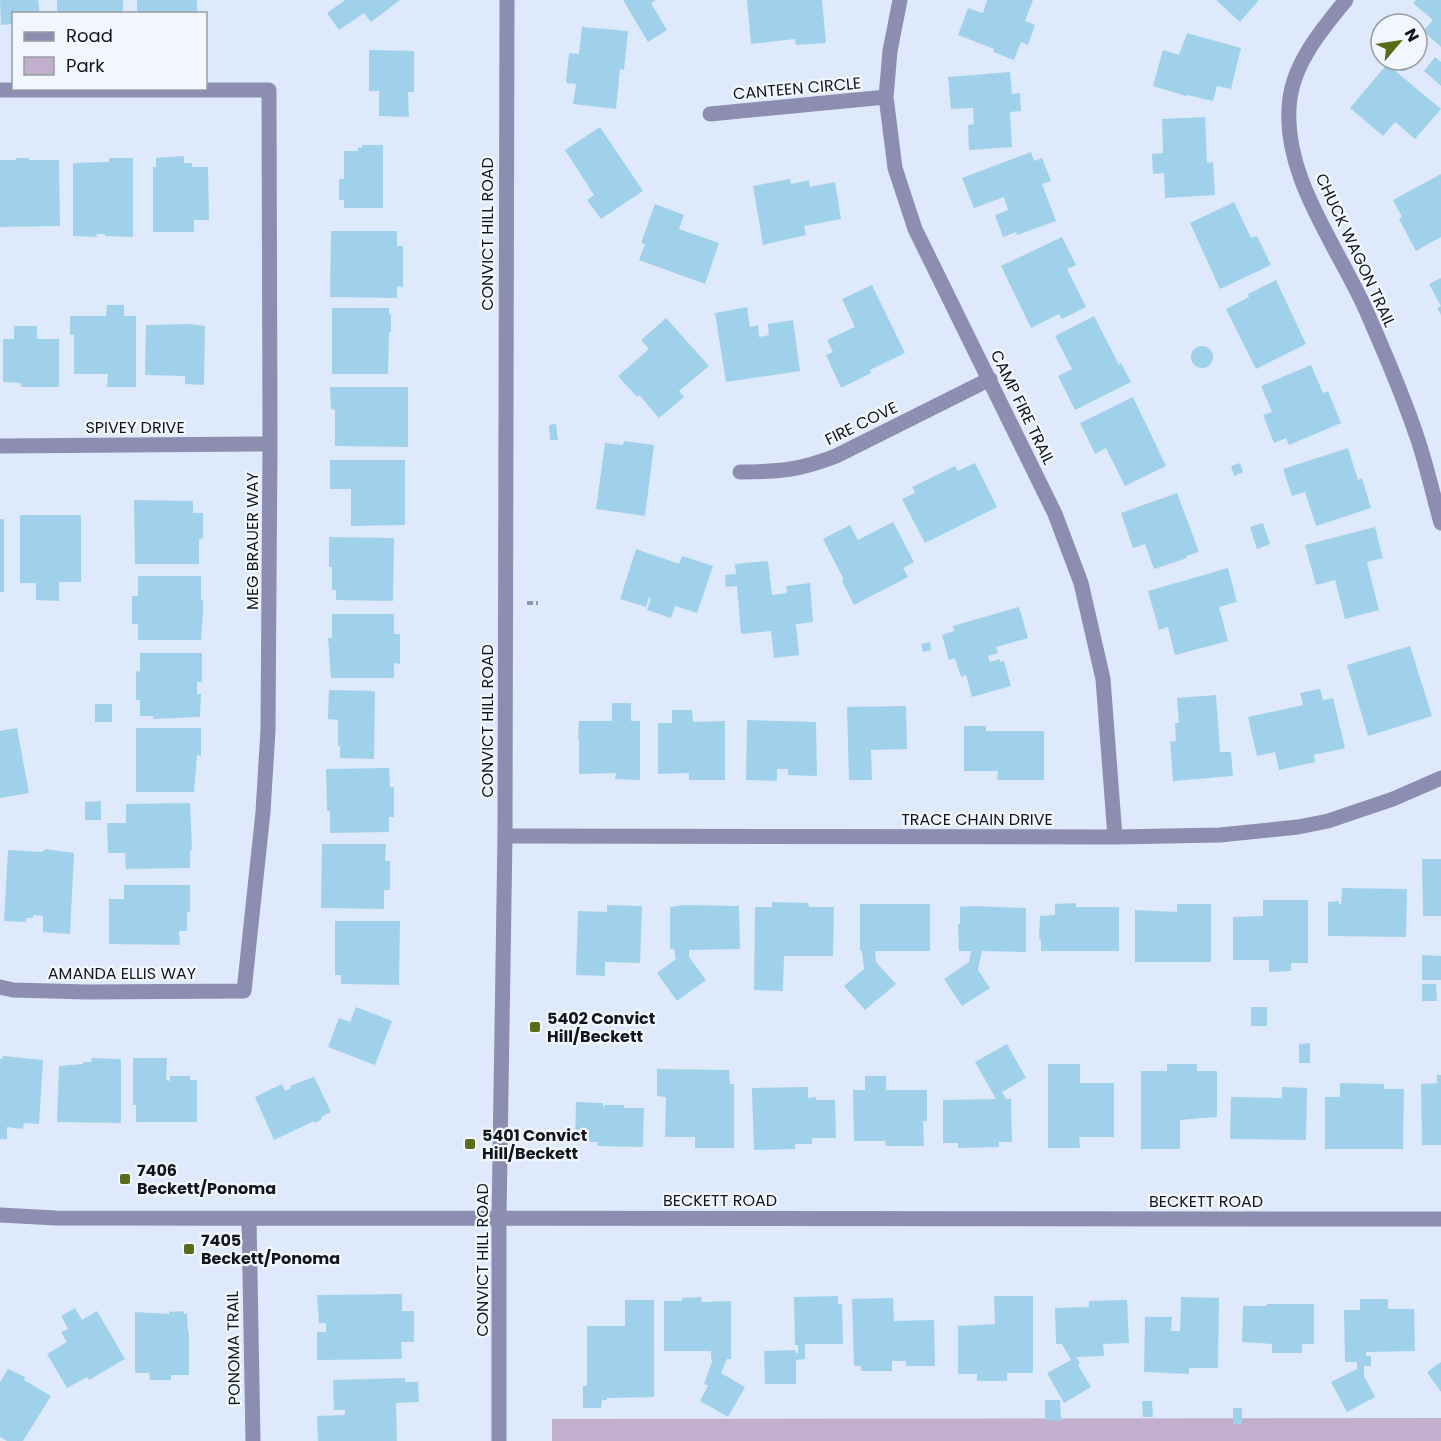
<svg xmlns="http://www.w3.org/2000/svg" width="1441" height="1441" viewBox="0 0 1441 1441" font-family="Poppins,sans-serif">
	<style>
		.green { fill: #c2aecd }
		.building { fill: #a0d1ea }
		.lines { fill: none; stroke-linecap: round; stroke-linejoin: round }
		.path { stroke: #8f98a5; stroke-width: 4; stroke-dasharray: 6 3; stroke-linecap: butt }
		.minor { stroke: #8d8db2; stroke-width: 15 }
		.tertiary { stroke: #8d8db2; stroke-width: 15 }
		.poi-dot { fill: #5b6c18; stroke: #f2f7fd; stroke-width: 2 }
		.labels { text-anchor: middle; stroke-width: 4.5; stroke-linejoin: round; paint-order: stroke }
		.street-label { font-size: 16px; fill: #12161c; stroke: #f2f7fd }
		.poi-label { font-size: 16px; font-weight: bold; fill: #12161c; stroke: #f2f7fd; text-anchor: start }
	</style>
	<rect width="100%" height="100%" fill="#deeafb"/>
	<!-- green -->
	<path class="green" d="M1441,1418V1441H552V1419Z"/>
	<!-- building -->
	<path class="building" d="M0,0H38L40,14H14V24L1,25Z
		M57,0H123V14H57Z
		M137,0H197V14H137Z
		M345,0H400L371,22L364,13L339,30L327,13Z
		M623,0H656L651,3L667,30L648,42Z
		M747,0H822L826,43L796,45L795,39L751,44Z
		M987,0H1033L1025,21L1035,25L1028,45L1021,42L1014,60L993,52L994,49L958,35L968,8L983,13Z
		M1216,0H1259L1240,22Z
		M1416,0H1441V47L1423,31L1433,20L1413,3Z
		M582,27L628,31L624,70L620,69L616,109L573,104L576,84L566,83L569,53L579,54Z
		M1187,33L1241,48L1231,89L1217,86L1213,101L1187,95L1186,96L1153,86L1163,50L1179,55Z
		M369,50L414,51V92H408L409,117L379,116V91H369Z
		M1435,57L1441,62V86L1424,71Z
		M1387,64L1441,109L1415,139L1395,122L1383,136L1350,108Z
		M1010,72L1012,94L1020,93L1021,111L1010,112L1012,147L969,150L968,125L974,124L973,108L951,109L948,77Z
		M1205,117L1207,163L1213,162L1215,195L1165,198L1164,173L1153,174L1152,154L1163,153L1162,119Z
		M600,127L643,191L601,219L587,200L594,195L565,150Z
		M362,145H383V208H344V200H339V179H344V151H358V147L362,148Z
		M1031,152L1034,161L1042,158L1051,181L1042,184L1056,221L1017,235L1016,232L1003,237L995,215L1008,210L1004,197L974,208L962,178Z
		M184,156V163H192V167H208L209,220H194V232H153V167H156V158Z
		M16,158H29V160H59L60,226L0,227V160H16Z
		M109,158H133V237L105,236V234H96L97,237L73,236V163L109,162Z
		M1441,174V237L1416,251L1399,219L1402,217L1393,200Z
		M790,179L791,184L809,180L810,187L835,182L841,219L804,226L806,235L763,245L753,186Z
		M1234,202L1251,238L1257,236L1271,265L1220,289L1190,223Z
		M655,204L684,215L679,229L719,243L705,284L639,260L645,244L641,243Z
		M331,231H397V246H403V287L397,286V298L330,297Z
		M1062,237L1076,265L1067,269L1086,307L1062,319L1059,314L1031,328L1001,266Z
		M1441,278V315L1437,308L1441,306L1429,284Z
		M1276,280L1306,344L1256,369L1226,309L1249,297L1248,294Z
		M872,285L905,353L870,370L871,373L841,388L826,355L833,352L827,340L855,327L842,299Z
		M107,305H124V316H136V387H107L108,374H74V335H70V316H106Z
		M747,307L750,327L758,325L759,337L769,335L768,324L793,320L800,371L726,382L715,313Z
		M332,308H389V314H391V332H389L388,374H332Z
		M1094,316L1119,365L1121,363L1131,382L1075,410L1058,376L1072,369L1055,336Z
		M666,318L709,366L679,391L684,397L659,418L639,395L637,397L618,376L649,349L641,340Z
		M189,324L205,326L204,385L185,384V376L145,375L146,325Z
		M14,326H37V339H59V387H21V383L3,382V339H14Z
		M1191 357a11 11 0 1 1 22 0a11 11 0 1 1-22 0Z
		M1311,365L1323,393L1328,391L1341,423L1289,445L1286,438L1274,443L1263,415L1272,412L1261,386Z
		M330,387H408V447L335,446V410L331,409Z
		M1133,397L1166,466L1125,486L1106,448L1095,454L1080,423Z
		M556,424L558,440H550L549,425Z
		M624,441L654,445L645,516L596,509L605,443L623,445Z
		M1348,448L1358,480L1362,478L1371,508L1316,526L1305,492L1292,496L1283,469Z
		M330,460H405V525L351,526V489H330Z
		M975,463L997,507L925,543L902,499L915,493L912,487L955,466L958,471Z
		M1240,463L1243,472L1234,476L1231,466Z
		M1177,493L1199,552L1186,556L1187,558L1154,569L1145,544L1133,548L1121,513Z
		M134,500L193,501V513H203V538L199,539V564H135Z
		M20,515H81V582H59V601L36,600V583H20Z
		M0,519H4V592H0Z
		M893,522L914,562L903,568L908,577L854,605L842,581L844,580L823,539L850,525L858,540Z
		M1263,523L1270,544L1257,549L1250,527Z
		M1375,527L1383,558L1367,562L1379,610L1345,619L1335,580L1316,585L1305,545Z
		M329,537L394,538L393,601L336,600V590H332V567H329Z
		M636,549L679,564L682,556L713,566L697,613L675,606L671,618L647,610L651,598L649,597L646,607L620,599Z
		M768,561L772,595L787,593L786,586L810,583L813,622L796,624L799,655L774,658L771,631L741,634L737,586L726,587L725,575L736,574L735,564Z
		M1228,568L1237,602L1219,607L1228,641L1175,655L1168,627L1159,630L1148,591Z
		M138,576H201V600H203V612L201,640H138V624H132V596H138Z
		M1019,607L1028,638L996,647L998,653L988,656L990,662L1000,659V662L1004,661L1011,686L972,697L966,675L961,677L955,658L949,660L942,635L954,631L953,626Z
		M332,614H394V634H400V664L394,663V678H331L328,638H332Z
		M930,642L931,650L923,652L921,644Z
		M1410,646L1432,716L1368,736L1347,665Z
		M140,653H202V682H197V694H201L200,717L153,719V716H140V700H136V671L140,672Z
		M1320,689L1323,700L1333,698L1345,748L1314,755L1315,762L1279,770L1275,752L1257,756L1248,717L1303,705L1300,693Z
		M329,690L375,691L374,759L340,758V746H338V720L328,719Z
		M1216,695L1220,752H1231L1233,776L1173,781L1170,742L1176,741L1175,723H1179L1177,698Z
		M612,703H631V721H640V780L615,779L616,773L579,774V739H578L579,721H612Z
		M95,704H112V722H95Z
		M906,706L907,749L871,750L872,780H849L847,707Z
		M672,710H692L693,722L725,721V780H689V773L658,774V723H672Z
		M747,720L816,722L817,776L788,775V769H777V781L746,780Z
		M964,726H986V731H1044V780H997L998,771H964Z
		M17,728L29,793L0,798V731Z
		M136,728H201V756L197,755L194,792H136Z
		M389,768L390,787H394V817H389V832L330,833V811H327L326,769Z
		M101,801V820H85V802Z
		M190,803L192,850H190V868L126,869L125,853H108L107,823H126V804Z
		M322,844H386L385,861H390V890H384V909L321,908Z
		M46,849L74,853L70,934L43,932V916L33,915V918H26V922L4,921L8,850L42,852Z
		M1422,859H1441V916H1423Z
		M124,885H190V912H187V931H179L180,945L109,944V899H124Z
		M1342,888L1407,889L1406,937L1328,936V902L1339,901V904H1341Z
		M1263,900H1308V963H1291V971L1269,972V960H1233V917L1263,916Z
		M772,902L808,903L809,907H834L833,956H784L783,991L754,990L755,907H772Z
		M1076,903V907H1119V951H1041V939H1039L1040,916L1055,915V904Z
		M860,904H930V951H875L876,962L896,984L865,1010L844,986L864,969L862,951H860Z
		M1177,904H1211V962H1135V910L1177,912Z
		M607,905L642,906L640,963L605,962V976L576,975L578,911L607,912Z
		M684,905L739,906L740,949L689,950V957L706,980L677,1001L657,973L676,959L674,949H670V907Z
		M976,906L1026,908V952L982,951L978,970L990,988L962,1006L944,979L969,962L971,951H959L958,924H960V907Z
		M335,921H400L399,985L341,984V975H335Z
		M1422,955L1441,956V980H1422Z
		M1422,984H1436L1437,1001H1422Z
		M356,1007L392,1021L375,1065L328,1047L339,1018L350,1022Z
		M1251,1007H1267V1026H1251Z
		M1310,1043V1063H1299V1044Z
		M1007,1044L1026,1078L1002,1092L1006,1099H1011L1012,1142H999V1147L958,1148V1143H943V1100L996,1099L975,1062Z
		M3,1056L43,1060L39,1124L24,1123L23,1129L7,1127V1139H0V1059H2Z
		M91,1058L121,1059V1123L57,1122L59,1066L83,1064V1062H92Z
		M133,1058H167L166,1080L170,1081V1076H190V1080H197V1122H136V1105H133Z
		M1048,1064H1080V1083H1114V1137H1079L1080,1148H1048Z
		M1167,1064H1197V1071H1217V1117L1180,1120V1149H1141V1071H1167Z
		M657,1069L729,1070L730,1084H734V1148H695V1137H665L666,1097L657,1096Z
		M1437,1075H1441V1145H1422L1421,1084L1437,1083Z
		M865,1076H886V1090H927V1121H923L924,1146H886L885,1141H854L853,1090H865Z
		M314,1077L331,1112L321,1117L322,1119L315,1123L314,1121L274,1140L255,1097L282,1084L285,1091L291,1088L290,1086Z
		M1340,1083L1384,1084V1089H1404L1403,1149H1325V1097H1340Z
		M808,1087V1098L816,1097V1100H835L836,1138H812V1144H795V1149L754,1150L752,1088Z
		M1282,1087L1307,1088L1306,1140L1230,1139L1231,1097L1282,1098Z
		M576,1102L603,1103V1108L605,1105H624V1108H644L643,1147L597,1146L598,1142H575Z
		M402,1294V1311H414V1342H401L402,1359L317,1360V1332H326V1323H319L317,1295Z
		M838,1296V1304H842L843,1344H805V1359L796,1360V1384H765L764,1351L795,1350L796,1353H798V1345H795L794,1297Z
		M994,1296H1033V1373H1007V1381H977V1374H958V1326L995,1324Z
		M702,1297L701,1302L731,1301V1359H727L721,1373L745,1387L728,1417L700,1401L708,1386L704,1384L713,1359H711V1351H664V1301H682V1298Z
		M1181,1297L1219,1298L1218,1368H1189V1374L1144,1372L1145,1317H1172L1171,1331H1180Z
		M893,1298L894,1321L934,1320L935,1366H906V1361H892V1371H861V1366H854L852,1299Z
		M1360,1299H1388V1309H1414L1415,1351L1366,1352V1356H1371V1366H1364V1376L1375,1397L1347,1412L1331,1382L1357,1369V1362H1345L1344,1310H1360Z
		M625,1300H654V1397L607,1398V1400H602L601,1408H583V1386H587V1326H625Z
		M1127,1300L1129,1343L1103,1344L1104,1356L1076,1357L1080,1363L1078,1365L1091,1387L1064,1403L1047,1373L1071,1360L1062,1344H1056L1055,1308L1089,1307V1301Z
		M1267,1304H1314V1344H1302V1353H1272V1344L1242,1342L1243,1306H1267Z
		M75,1308L82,1320L97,1311L125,1359L89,1380L87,1377L67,1388L47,1354L67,1342L61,1332L68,1329L61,1316Z
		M183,1311L184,1314H187L188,1332H189V1375H171V1380H150L149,1373H135V1312L169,1314V1312Z
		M1441,1362V1392L1427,1372Z
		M8,1369L25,1377L24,1380L51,1396L23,1441H7L0,1437V1382Z
		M405,1378V1382H418L419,1402L396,1403L397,1441H318L317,1416L345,1415V1410H334L333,1380Z
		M1045,1400H1060L1061,1421L1045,1420Z
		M1142,1401H1152L1153,1417H1143Z
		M1233,1408H1242V1424H1233Z"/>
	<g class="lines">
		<!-- path -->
		<path class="path" d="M527,603H538"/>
		<!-- minor -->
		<path class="minor" d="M900,0L890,51L886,97L895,168L915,229L1055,514L1081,583L1103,679L1115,837
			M1346,0C1323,28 1295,61 1290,98C1279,175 1341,250 1369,317C1387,358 1404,398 1418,440C1427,467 1433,495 1441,523
			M0,90H269L270,444L268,730L263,812L244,991L87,992L13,990L0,987
			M710,114L886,97
			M0,446L270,444
			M740,472C779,472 800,470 836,456L990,379
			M505,836L1115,837L1220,835L1298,827L1328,821L1393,799L1441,778
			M249,1219L253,1441"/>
		<!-- tertiary -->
		<path class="tertiary" d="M0,1215L56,1218L1441,1219
			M499,1441V1218L505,836L507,0"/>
	</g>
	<!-- markers -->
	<g class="poi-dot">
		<rect x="529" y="1021" width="12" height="12" rx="3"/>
		<rect x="464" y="1138" width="12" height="12" rx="3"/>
		<rect x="119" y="1173" width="12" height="12" rx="3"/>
		<rect x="183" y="1243" width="12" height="12" rx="3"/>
	</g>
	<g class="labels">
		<!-- street labels -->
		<g class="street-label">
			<text transform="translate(797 88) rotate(-5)" y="6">CANTEEN CIRCLE</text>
			<text transform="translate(487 234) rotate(-90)" y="6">CONVICT HILL ROAD</text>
			<text transform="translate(1356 250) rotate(65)" y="6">CHUCK WAGON TRAIL</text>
			<text transform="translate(1023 407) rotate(64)" y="6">CAMP FIRE TRAIL</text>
			<text transform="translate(861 423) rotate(-26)" y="6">FIRE COVE</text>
			<text x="135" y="433">SPIVEY DRIVE</text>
			<text transform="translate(252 541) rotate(-90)" y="6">MEG BRAUER WAY</text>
			<text transform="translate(487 721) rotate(-90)" y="6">CONVICT HILL ROAD</text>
			<text x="977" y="825">TRACE CHAIN DRIVE</text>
			<text x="122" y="979">AMANDA ELLIS WAY</text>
			<text x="720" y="1206">BECKETT ROAD</text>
			<text x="1206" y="1207">BECKETT ROAD</text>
			<text transform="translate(482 1260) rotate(-90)" y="6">CONVICT HILL ROAD</text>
			<text transform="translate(233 1348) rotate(-91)" y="6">PONOMA TRAIL</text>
		</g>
		<!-- poi labels -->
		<g class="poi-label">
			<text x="547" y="1024">5402 Convict<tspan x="547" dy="18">Hill/Beckett</tspan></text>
			<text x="482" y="1141">5401 Convict<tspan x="482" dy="18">Hill/Beckett</tspan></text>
			<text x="137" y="1176">7406<tspan x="137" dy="18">Beckett/Ponoma</tspan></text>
			<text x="201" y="1246">7405<tspan x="201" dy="18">Beckett/Ponoma</tspan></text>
		</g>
	</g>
	<!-- legend -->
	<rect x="12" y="12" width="195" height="78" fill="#f2f7fd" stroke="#989da3" stroke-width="1.5"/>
	<rect x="24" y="32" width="30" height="9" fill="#8d8db2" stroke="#989da3" stroke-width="1.5"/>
	<text x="66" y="42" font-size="18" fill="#12161c">Road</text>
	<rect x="24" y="57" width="30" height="18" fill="#c2aecd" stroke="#989da3" stroke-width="1.5"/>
	<text x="66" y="72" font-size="18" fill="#12161c">Park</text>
	<!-- north arrow -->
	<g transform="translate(1399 42) rotate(61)"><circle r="28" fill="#f2f7fd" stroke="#989da3" stroke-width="1.5"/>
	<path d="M0-4.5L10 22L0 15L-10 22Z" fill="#5b6c18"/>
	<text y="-9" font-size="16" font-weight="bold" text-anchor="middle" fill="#12161c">N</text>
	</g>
</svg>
